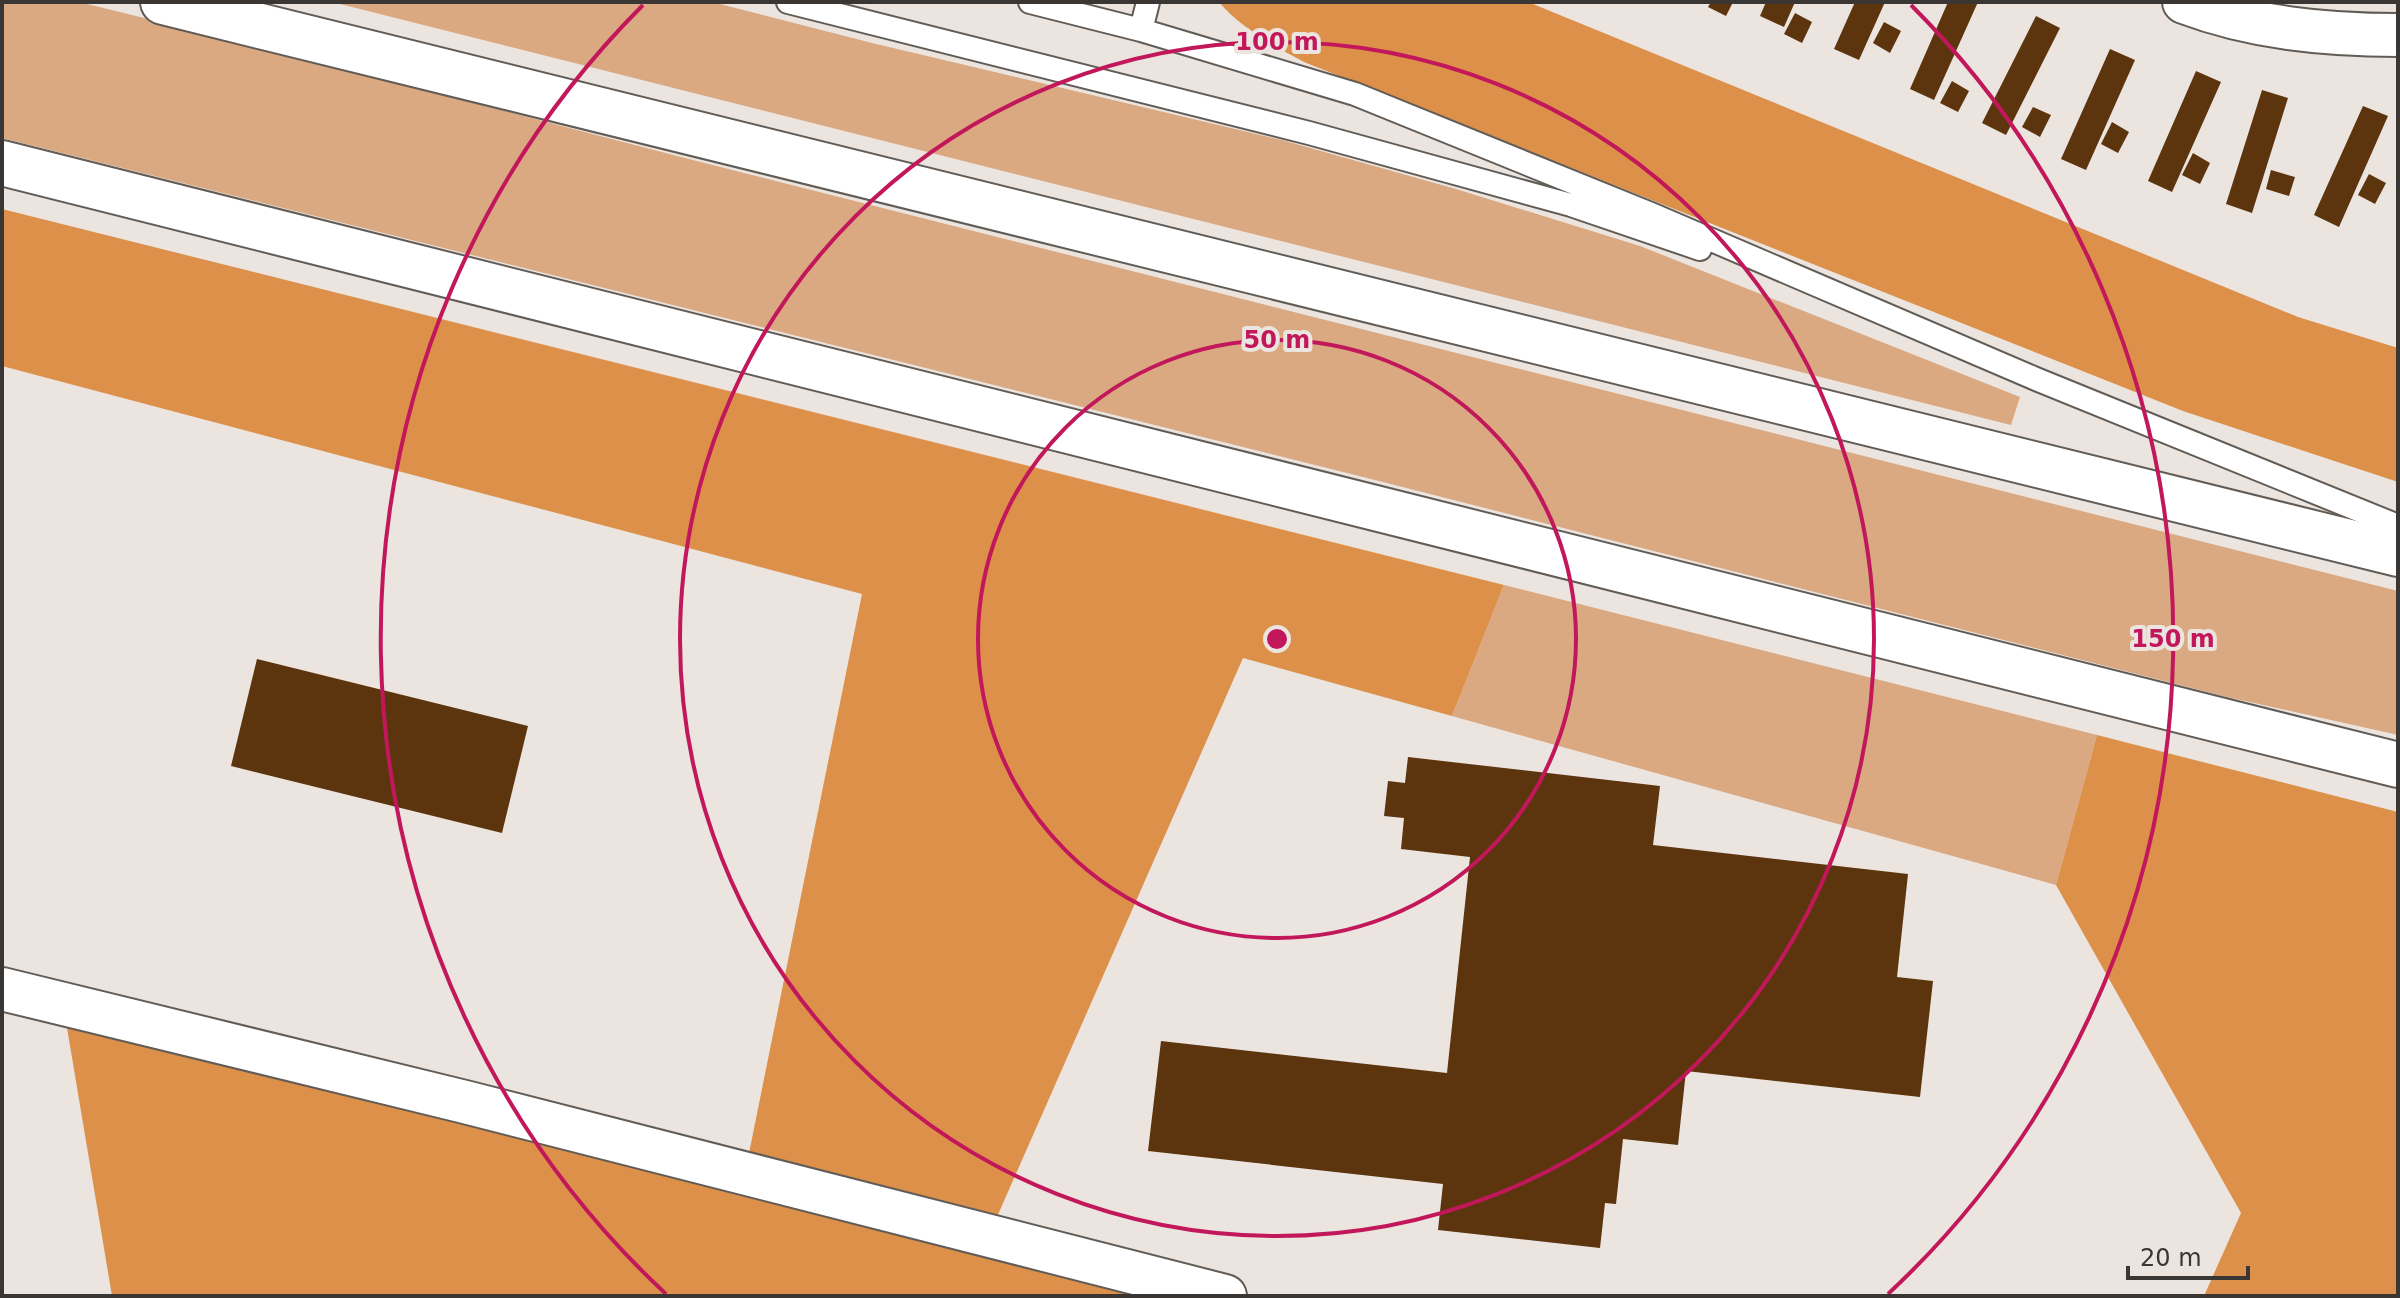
<svg xmlns="http://www.w3.org/2000/svg" width="2400" height="1298" viewBox="0 0 2400 1298" font-family="'DejaVu Sans',sans-serif">
	<style>
		.green { fill: #daa982 }
		.forest { fill: #dc904a }
		.building { fill: #5c350e }
		.lines { fill: none; stroke-linecap: round; stroke-linejoin: round }
		.lane-casing { stroke: #625c57; stroke-width: 26 }
		.street-casing { stroke: #625c57; stroke-width: 46 }
		.highway-casing { stroke: #625c57; stroke-width: 48 }
		.lane { stroke: #fff; stroke-width: 22 }
		.street { stroke: #fff; stroke-width: 42 }
		.highway { stroke: #fff; stroke-width: 44 }
		.ring { fill: none; stroke: #c2185b; stroke-width: 4 }
		.centre { fill: #c2185b; stroke: #ebe4df; stroke-width: 4 }
		.ring-label { font-size: 24px; text-anchor: middle; font-weight: bold; fill: #c2185b; stroke: #ebe4df; stroke-width: 8; stroke-linejoin: round; paint-order: stroke }
	</style>
	<rect width="100%" height="100%" fill="#ebe4df"/>
	<!-- green -->
	<path class="green" d="M2,2H79L189,29L681,157L2398,591V735L2227,697L1375,480L2,138Z
		M332,2H712L872,43L1282,140L1456,189L1640,246L2020,397L2011,425Z
		M1504,585L2097,735L2056,885L1452,716Z"/>
	<!-- forest -->
	<path class="forest" d="M1219,2H1528L2298,317L2398,348V482L2183,411L1304,62C1273,45 1242,29 1219,2Z
		M2,209L1504,585L1452,716L1243,658L989,1235L1225,1296H112L63,1004L745,1173L862,594L2,366Z
		M2097,735L2398,812V1296H2204L2241,1213L2056,885Z"/>
	<!-- building -->
	<path class="building" d="M1711,2H1733L1726,16L1708,7Z
		M1766,2H1795L1784,27L1760,16Z
		M1855,2H1885L1859,60L1834,49Z
		M1948,2H1978L1934,100L1910,89Z
		M1795,13L1812,22L1802,43L1784,34Z
		M2036,16L2060,28L2006,135L1982,123Z
		M1884,22L1901,31L1890,53L1873,43Z
		M2110,49L2135,60L2086,170L2061,159Z
		M2196,71L2221,82L2172,192L2148,181Z
		M1952,81L1969,91L1958,112L1940,103Z
		M2262,90L2288,98L2252,213L2226,204Z
		M2363,106L2388,116L2339,227L2314,215Z
		M2033,107L2051,115L2040,137L2022,127Z
		M2112,122L2129,132L2118,153L2101,144Z
		M2193,153L2210,163L2200,184L2182,175Z
		M2271,170L2295,177L2289,196L2266,189Z
		M2369,174L2386,183L2375,204L2358,195Z
		M257,659L528,726L502,833L231,766Z
		M1408,757L1660,786L1653,845L1908,874L1897,977L1933,981L1920,1097L1686,1071L1678,1145L1623,1139L1616,1204L1605,1203L1600,1248L1438,1230L1443,1184L1148,1151L1161,1041L1447,1073L1470,857L1401,849L1404,818L1384,816L1388,781L1405,783Z"/>
	<g class="lines">
		<!-- lane casing -->
		<g class="lane-casing">
			<path id="lane" d="M788,2L1309,133L1571,205L1700,249
				M1030,2L1141,30L1355,94L1651,214L2036,379L2398,526
				M1141,30L1148,2"/>
		</g>
		<!-- street casing -->
		<g class="street-casing">
			<path id="street" d="M2184,2C2253,28 2325,35 2398,35
				M2,989L465,1102L1225,1296"/>
		</g>
		<!-- highway casing -->
		<g class="highway-casing">
			<path id="highway" d="M163,2L2398,554
				M2,163L2398,765"/>
		</g>
		<!-- lane -->
		<use href="#lane" class="lane"/>
		<!-- street -->
		<use href="#street" class="street"/>
		<!-- highway -->
		<use href="#highway" class="highway"/>
	</g>
	<!-- distance rings -->
	<g class="ring">
		<circle cx="1277" cy="639" r="299"/>
		<circle cx="1277" cy="639" r="597"/>
		<path d="M666 1294A896 896 0 0 1 643 5M1911 5A896 896 0 0 1 1888 1294"/>
	</g>
	<circle cx="1277" cy="639" r="12" class="centre"/>
	<g class="ring-label">
		<text x="1277" y="50">100 m</text>
		<text x="1277" y="348">50 m</text>
		<text x="2173" y="647">150 m</text>
	</g>
	<!-- border -->
	<rect width="2400" height="1298" fill="none" stroke="#393634" stroke-width="8"/>
	<!-- scale -->
	<path d="M2128 1266v12h120v-12" fill="none" stroke="#393634" stroke-width="4"/>
	<text x="2140" y="1266" font-size="24" fill="#393634" stroke="#ebe4df" stroke-width="6" paint-order="stroke">20 m</text>
</svg>
